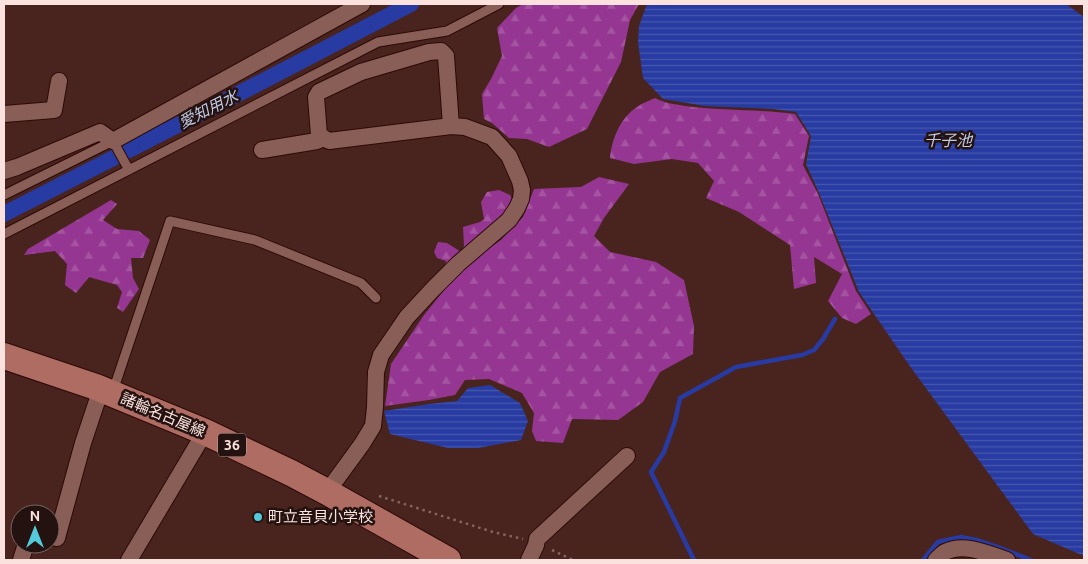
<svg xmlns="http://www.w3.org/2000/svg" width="1088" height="564" viewBox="0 0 1088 564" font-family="Ubuntu,'Noto Sans JP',sans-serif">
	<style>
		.forest { fill: url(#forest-firs) }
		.water { fill: url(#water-rules) }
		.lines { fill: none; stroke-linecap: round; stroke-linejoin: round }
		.stream { stroke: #273ba2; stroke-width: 4.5 }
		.canal { stroke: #273ba2; stroke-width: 16 }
		.service-casing { stroke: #2d0a07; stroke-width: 11 }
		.minor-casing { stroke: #2d0a07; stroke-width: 18 }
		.primary-casing { stroke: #2d0a07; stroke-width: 28 }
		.path { stroke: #86645f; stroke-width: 2.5; stroke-dasharray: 2.5 4; stroke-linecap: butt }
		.service { stroke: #895e57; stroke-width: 9 }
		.minor { stroke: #895e57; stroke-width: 16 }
		.primary { stroke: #ae6c63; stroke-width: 26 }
		.poi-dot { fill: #53cadc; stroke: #231210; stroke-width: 2 }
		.labels { text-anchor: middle; stroke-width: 5; stroke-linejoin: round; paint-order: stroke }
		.shield { fill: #231210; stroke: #bba4a0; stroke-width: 1 }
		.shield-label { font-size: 14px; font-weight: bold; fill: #fce2de }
		.street-label { font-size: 15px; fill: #fce2de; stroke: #231210 }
		.poi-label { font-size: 15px; fill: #fce2de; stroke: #231210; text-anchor: start }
		.water-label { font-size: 16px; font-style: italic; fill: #c0cae5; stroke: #231210 }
	</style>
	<defs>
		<pattern id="forest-firs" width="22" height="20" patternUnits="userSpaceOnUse" patternTransform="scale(1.25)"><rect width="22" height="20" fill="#953792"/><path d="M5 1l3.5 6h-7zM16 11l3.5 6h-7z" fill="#a554a1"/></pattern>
		<pattern id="water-rules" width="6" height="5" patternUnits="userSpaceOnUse" patternTransform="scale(1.25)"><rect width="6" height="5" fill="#273ba2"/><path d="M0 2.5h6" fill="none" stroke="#4757ae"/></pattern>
	</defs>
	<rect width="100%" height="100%" fill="#49231e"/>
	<!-- forest -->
	<path class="forest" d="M523,4H639L630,20L621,62L587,129L549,147L527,139L509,138L492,123L484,119L482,94L491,79L502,56L497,28L516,8Z
		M655,98C664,103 674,104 685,106C721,111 758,109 795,114L809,136L803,165L818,194L856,291L871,314L856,324L842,318L828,301L842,274L814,257L816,283L794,289L790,245L739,212L706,198L714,181L698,163L672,159L634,164L610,158C612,139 620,118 637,107C642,103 649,101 655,98Z
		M599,177L629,184L604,218L594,236L610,252L656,262L684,280L694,326L693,354L660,372L643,402L618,420L572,419L563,443L536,441L532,431L534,413L522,393L489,379L465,380L455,395L429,400L385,406L391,364L424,315L463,267L501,240L523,217L534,189L581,187Z
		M499,190L510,195L514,204L505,219L445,269L446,261L437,258L434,252L438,242L447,243L461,252L464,246L463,227L480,222L484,219L481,202L487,192Z
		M111,200L117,204L103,220L117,229L139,231L150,240L143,258H131L133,278L139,289L123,312L117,308L122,292L117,285L89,277L76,293L65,285L67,264L55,251L24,255L28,249Z"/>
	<!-- water -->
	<path class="water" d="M647,4H1066L1084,17V556L1033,534L909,365L859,292L819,193L806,164L811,136L796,112L773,109L705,106L663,99L643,78L638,42L639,26Z
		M490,385L520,403L528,421L521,440L478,448H448L390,434L384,411L429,404L457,401L468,388Z"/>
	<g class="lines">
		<!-- stream -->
		<path class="stream" d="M694,560L651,472L664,452L675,421L680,398L736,367L802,355L814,350L823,339L835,319
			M923,560L938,542L961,537L976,540L1000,548L1031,560"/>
		<!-- canal -->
		<path class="canal" d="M4,214L213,107L411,4"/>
		<!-- service casing -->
		<g class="service-casing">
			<path id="service" d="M4,195L113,141L129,170
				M4,234L378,42L447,31L499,4
				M113,391L170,221L255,240L361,283L376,298"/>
		</g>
		<!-- minor casing -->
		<g class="minor-casing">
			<path id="minor" d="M4,114L54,110L59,81
				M262,150L317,141L324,138
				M4,171L17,167L100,132L113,141L362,4
				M327,492L362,444L373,426L375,407L376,372L381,355L407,317L433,289L458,264L509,220L517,208L521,199L522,190L520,181L509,156L492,137L465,127L451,126L329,141L319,135L316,97L319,92L361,72L429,52L441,51L446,56L451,126
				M50,536L57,538L83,443L101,389
				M21,560L26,544
				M129,560L205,432
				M529,560L536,545L537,539L627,456
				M936,560C939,557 942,554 945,552C964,542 989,554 1007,560"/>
		</g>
		<!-- primary casing -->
		<g class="primary-casing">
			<path id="primary" d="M4,356L96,387L205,432L291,473L327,492L448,560"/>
		</g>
		<!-- path -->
		<path class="path" d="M379,496L493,532L523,539
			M552,550L573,560"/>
		<!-- service -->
		<use href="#service" class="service"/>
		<!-- minor -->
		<use href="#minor" class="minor"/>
		<!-- primary -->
		<use href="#primary" class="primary"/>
	</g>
	<!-- markers -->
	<circle class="poi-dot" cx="258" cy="517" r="5"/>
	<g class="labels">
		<!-- shield labels -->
		<rect class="shield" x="218" y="433.5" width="28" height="23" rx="4"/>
		<g class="shield-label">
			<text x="232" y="450">36</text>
		</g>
		<!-- street labels -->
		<g class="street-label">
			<text transform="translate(163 415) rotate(23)" y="5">諸輪名古屋線</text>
		</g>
		<!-- poi labels -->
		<g class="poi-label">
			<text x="268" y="522">町立音貝小学校</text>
		</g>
		<!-- water labels -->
		<g class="water-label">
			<text transform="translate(208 109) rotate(-27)" y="6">愛知用水</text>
			<text x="948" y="146">千子池</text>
		</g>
	</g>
	<!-- border -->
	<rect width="1088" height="564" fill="none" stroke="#fce2de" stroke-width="10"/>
	<!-- north arrow -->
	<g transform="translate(35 529)"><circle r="24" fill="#231210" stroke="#7a6562"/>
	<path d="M0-4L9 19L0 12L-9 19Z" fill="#53cadc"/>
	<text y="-8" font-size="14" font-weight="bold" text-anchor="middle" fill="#fce2de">N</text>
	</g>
</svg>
